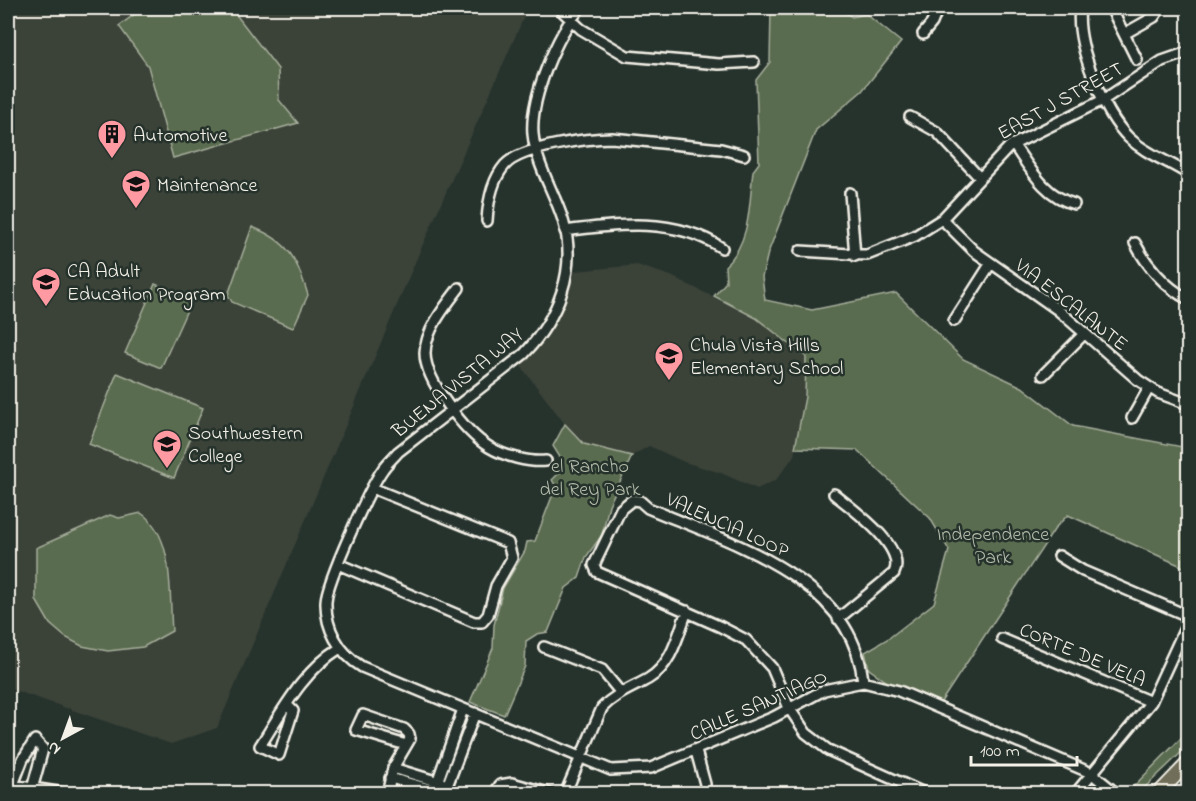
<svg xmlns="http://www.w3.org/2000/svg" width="1196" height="801" viewBox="0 0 1196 801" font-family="'Indie Flower',sans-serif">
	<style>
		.built { fill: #3a4238 }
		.green { fill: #5a6c4f; stroke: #a7ae9c; stroke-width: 1.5 }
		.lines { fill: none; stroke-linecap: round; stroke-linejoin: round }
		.minor-casing { stroke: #f4f1e8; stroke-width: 14 }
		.major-casing { stroke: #f4f1e8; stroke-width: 16 }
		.minor { stroke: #26332d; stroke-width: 9 }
		.major { stroke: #706e59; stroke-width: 12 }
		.labels { text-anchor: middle; stroke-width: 5; stroke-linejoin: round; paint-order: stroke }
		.street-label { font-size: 20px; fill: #f4f1e8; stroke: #26332d }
		.poi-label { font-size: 20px; fill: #f4f1e8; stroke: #26332d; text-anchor: start }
		.park-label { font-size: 20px; fill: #b6bcab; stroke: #26332d }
	</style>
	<rect width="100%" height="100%" fill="#26332d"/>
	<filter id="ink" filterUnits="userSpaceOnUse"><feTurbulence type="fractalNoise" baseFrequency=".0167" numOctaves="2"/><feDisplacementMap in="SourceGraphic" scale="12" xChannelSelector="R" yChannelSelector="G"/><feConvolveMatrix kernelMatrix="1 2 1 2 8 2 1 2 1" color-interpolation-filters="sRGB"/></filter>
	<g filter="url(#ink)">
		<!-- built -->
		<path class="built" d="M8,8H46L58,13L61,8H528L420,251L217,728L171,744L8,688Z
			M637,265L671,276L756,318L806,358L805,397L794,456L776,480L757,489L721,473L684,462L649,446L632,456L584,444L565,424L520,365L542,343L567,298L575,271Z"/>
		<!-- green -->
		<path class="green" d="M143,8H231L278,69L279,100L298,123L173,158L148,66L119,26Z
			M771,8H839L852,17L866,14L901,42L862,91L816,130L768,253L762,277L765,300L812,310L896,293L963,359L1022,387L1073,426L1188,448V569L1068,515L1056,527L939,705L893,686L869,669L865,652L889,638L934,603L949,550L930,518L857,450L795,448L805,397L806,357L756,318L714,296L726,282L725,266C751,242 749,205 753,171L759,163L756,80L770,62Z
			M252,227C289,241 297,259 308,295L293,328L232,302L228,295Z
			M155,284L192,299L161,368L125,353Z
			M117,373L203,408L174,478L89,444Z
			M565,424L584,444L632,456L609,505L602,535L586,557L579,578L566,588L548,632L537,634L526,641L525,666L504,715L470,702L493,648L494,625L503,588L525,551L527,542L535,541L556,486L552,480L560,472L563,462L553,446Z
			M141,513C175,536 169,593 172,631L143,647L108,651L82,646L65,637L50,624L36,600V548L110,515L119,518Z
			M1188,723V746L1139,793L1133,787L1182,737Z"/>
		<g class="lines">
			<!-- minor casing -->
			<g class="minor-casing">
				<path id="minor" d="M580,8C557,35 530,98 533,134C536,165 554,191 563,220C578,269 558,318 524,354L398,452C393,458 387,463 383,469C370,487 327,581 326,601C325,628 339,653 362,667L611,770L651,768L774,717L824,690L863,682L899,691L1077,767L1091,773L1117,794
					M1080,8C1075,43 1103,113 1129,138C1147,155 1169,161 1188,174
					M1111,8L1137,60
					M563,12L581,29L627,56L719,64L754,62
					M923,34L932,23L938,8
					M1124,34L1154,17L1160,8
					M910,117L937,132L979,177
					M1013,144C1030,168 1044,196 1074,204
					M850,193L855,256
					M942,219L974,251L1058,310L1138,380L1158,393L1188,404
					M487,221C488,203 492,180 505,165C521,147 588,138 612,138L721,149L744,155
					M565,231C618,224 675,217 722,248
					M1135,243C1146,265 1166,288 1188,299
					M800,251L867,255L915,236L942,219L1010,146L1103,100L1162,61L1188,52
					M459,288C446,305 425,331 425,353C425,381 465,432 489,447C504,456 529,463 546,461
					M954,321L991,263
					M1043,375L1084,334
					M1132,418L1149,388
					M834,494C851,508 907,547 894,573L838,619
					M1059,556L1083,571L1188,616
					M338,564L474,622H482L488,615L496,586L512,558L508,543L372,488
					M1002,639L1151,702
					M544,647L602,670L621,693
					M863,682C854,577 728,542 648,508L640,501L632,500L621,509L594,565L597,572L721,627L746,640L772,668L789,708L806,733L828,750L926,794
					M287,705L293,711L279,755L260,746C283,710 303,671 340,648
					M696,751L705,784L704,794
					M393,768L442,783
					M390,778L437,791
					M32,789L43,749L35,740L23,759L13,785L70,794
					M387,794L393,768L410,739L409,734L404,729L363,715L356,730L406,745
					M433,794L463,709
					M444,794L475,713
					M494,794L500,785L512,783L552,794
					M565,794L602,708C615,694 632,688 648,679C672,665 678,635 687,611
					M1075,794L1151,702L1186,626V615"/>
			</g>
			<!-- major casing -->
			<g class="major-casing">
				<path id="major" d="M1158,794L1188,763"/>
			</g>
			<!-- minor -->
			<use href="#minor" class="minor"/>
			<!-- major -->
			<use href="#major" class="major"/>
		</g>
	</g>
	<!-- icons -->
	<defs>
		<g id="building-pin" transform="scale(1.5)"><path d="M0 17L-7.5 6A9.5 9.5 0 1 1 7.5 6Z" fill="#ff9aa2" stroke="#26332d"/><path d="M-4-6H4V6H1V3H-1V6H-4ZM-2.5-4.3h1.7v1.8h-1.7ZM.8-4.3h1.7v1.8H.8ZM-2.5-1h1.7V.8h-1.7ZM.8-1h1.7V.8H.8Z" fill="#111"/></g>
		<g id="university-pin" transform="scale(1.5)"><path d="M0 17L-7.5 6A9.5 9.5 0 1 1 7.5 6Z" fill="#ff9aa2" stroke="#26332d"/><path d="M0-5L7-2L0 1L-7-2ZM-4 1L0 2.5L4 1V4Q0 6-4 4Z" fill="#111"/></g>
		<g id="school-pin" transform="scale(1.5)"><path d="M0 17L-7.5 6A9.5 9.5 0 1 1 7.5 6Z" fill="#ff9aa2" stroke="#26332d"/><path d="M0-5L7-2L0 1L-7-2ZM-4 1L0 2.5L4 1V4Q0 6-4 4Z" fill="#111"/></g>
	</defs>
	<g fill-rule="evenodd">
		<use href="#building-pin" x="112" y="134"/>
		<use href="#university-pin" x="136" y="184"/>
		<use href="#university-pin" x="46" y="282"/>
		<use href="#school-pin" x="669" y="356"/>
		<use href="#university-pin" x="167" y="444"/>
	</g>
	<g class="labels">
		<!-- street labels -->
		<g class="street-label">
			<text transform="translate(1060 100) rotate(-29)" y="7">EAST J STREET</text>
			<text transform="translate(1072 304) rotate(38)" y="7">VIA ESCALANTE</text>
			<text transform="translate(457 382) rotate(-39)" y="7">BUENA VISTA WAY</text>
			<text transform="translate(728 524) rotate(24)" y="7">VALENCIA LOOP</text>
			<text transform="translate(1083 654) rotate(23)" y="7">CORTE DE VELA</text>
			<text transform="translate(758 704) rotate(-24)" y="7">CALLE SANTIAGO</text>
		</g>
		<!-- poi labels -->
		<g class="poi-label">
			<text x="133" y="141">Automotive</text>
			<text x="157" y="191">Maintenance</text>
			<text x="67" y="277">CA Adult<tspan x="67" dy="23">Education Program</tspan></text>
			<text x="690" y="351">Chula Vista Hills<tspan x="690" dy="23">Elementary School</tspan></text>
			<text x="188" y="439">Southwestern<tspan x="188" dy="23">College</tspan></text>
		</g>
		<!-- park labels -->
		<g class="park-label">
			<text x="590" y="472">el Rancho<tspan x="590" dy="23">del Rey Park</tspan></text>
			<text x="993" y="540">Independence<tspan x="993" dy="23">Park</tspan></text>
		</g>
	</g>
	<!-- margin -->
	<rect width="1196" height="801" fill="none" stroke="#26332d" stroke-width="30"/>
	<rect x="15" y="15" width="1166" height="771" fill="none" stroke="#f4f1e8" stroke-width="2" filter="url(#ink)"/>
	<!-- north arrow -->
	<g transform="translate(63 738) rotate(221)" stroke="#26332d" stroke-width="4.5" paint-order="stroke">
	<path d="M0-4.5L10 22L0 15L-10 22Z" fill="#f4f1e8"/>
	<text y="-9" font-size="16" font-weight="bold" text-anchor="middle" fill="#f4f1e8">N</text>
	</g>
	<!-- scale -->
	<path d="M971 756v9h106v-9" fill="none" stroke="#f4f1e8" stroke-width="3"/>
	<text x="980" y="756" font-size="18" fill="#f4f1e8" stroke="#26332d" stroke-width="4.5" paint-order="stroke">100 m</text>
</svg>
